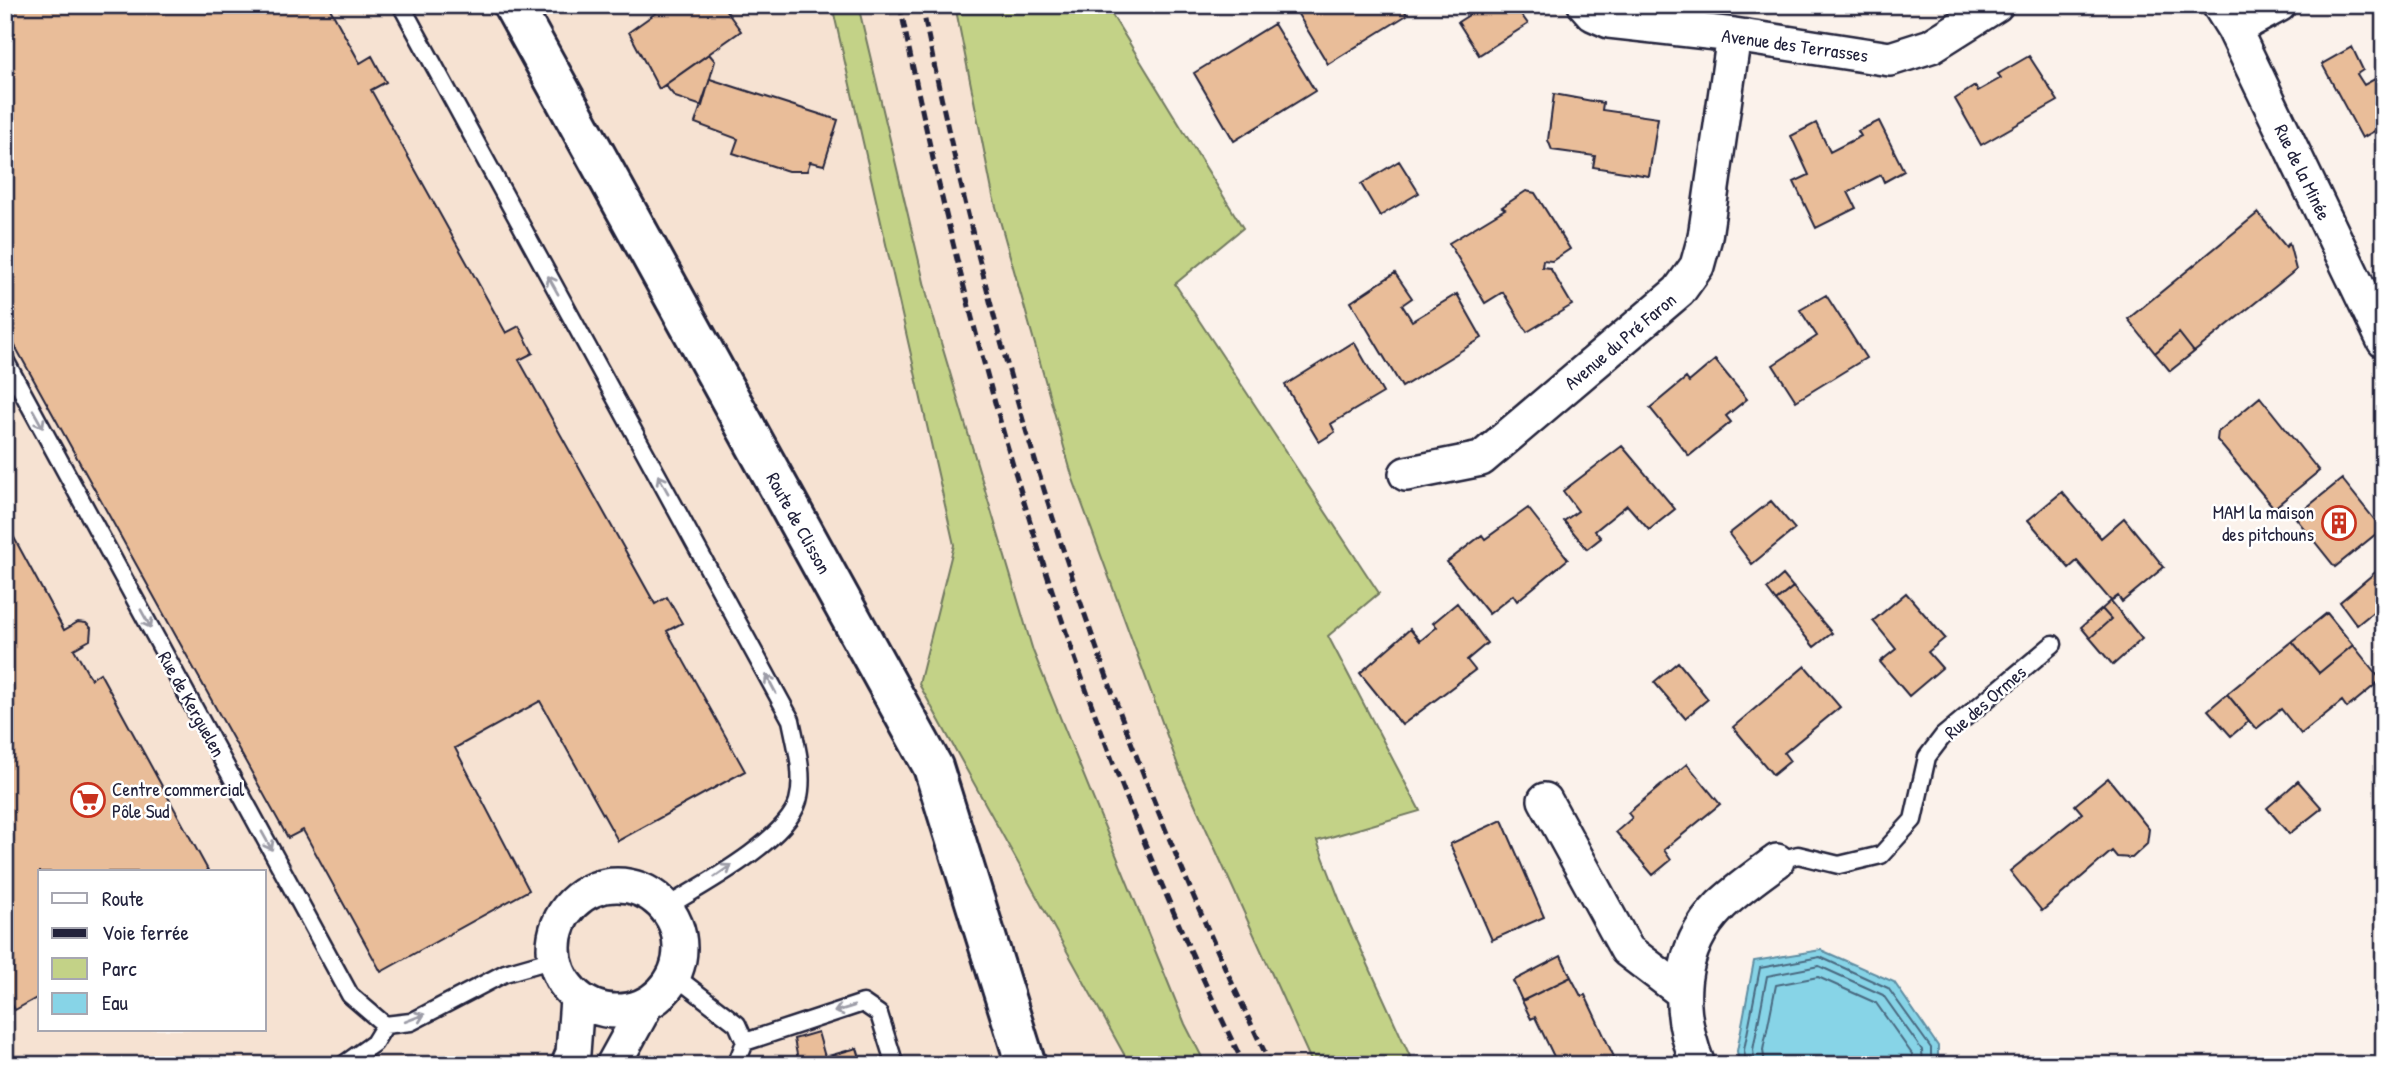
<svg xmlns="http://www.w3.org/2000/svg" width="2389" height="1070" viewBox="0 0 2389 1070" font-family="'Patrick Hand',sans-serif">
	<style>
		.built { fill: #f6e2d2; fill-rule: evenodd }
		.green { fill: #c3d287; stroke: #727a61; stroke-width: 2 }
		.water { fill: #87d4e7; stroke: #5f8da2; stroke-width: 2 }
		.lines { fill: none; stroke-linecap: round; stroke-linejoin: round }
		.shore { stroke: #4a6980; stroke-width: 2 }
		.building { fill: #e9bd99; stroke: #22223b; stroke-width: 2 }
		.service-casing { stroke: #22223b; stroke-width: 21 }
		.minor-casing { stroke: #22223b; stroke-width: 38 }
		.secondary-casing { stroke: #22223b; stroke-width: 44 }
		.service { stroke: #fff; stroke-width: 16 }
		.minor { stroke: #fff; stroke-width: 33 }
		.secondary { stroke: #fff; stroke-width: 38 }
		.rail { stroke: #22223b; stroke-width: 5; stroke-dasharray: 10 5; stroke-linecap: butt }
		.oneway { stroke: #9c9ca7 }
		.labels { text-anchor: middle; stroke-width: 5; stroke-linejoin: round; paint-order: stroke }
		.street-label { font-size: 19px; fill: #22223b; stroke: #fff }
		.poi-label { font-size: 19px; fill: #22223b; stroke: #fff; text-anchor: end }
	</style>
	<rect width="100%" height="100%" fill="#fbf2eb"/>
	<filter id="ink" filterUnits="userSpaceOnUse"><feTurbulence type="fractalNoise" baseFrequency=".0143" numOctaves="2"/><feDisplacementMap in="SourceGraphic" scale="14" xChannelSelector="R" yChannelSelector="G"/><feConvolveMatrix kernelMatrix="1 2 1 2 8 2 1 2 1" color-interpolation-filters="sRGB"/></filter>
	<g filter="url(#ink)">
		<!-- built -->
		<path class="built" d="M5,5H832L954,546L919,684L1130,1065H5ZM40,872H264V1030H40Z
			M858,5H955L993,196L1073,479L1180,771L1313,1065H1206L1185,1024L1033,651L928,299Z"/>
		<!-- green -->
		<path class="green" d="M832,5H858L928,299L1033,651L1185,1024L1206,1065H1130L919,684L954,545Z
			M955,5H1106L1243,228L1175,284L1379,593L1328,636L1420,811L1317,841L1345,914L1414,1065H1313L1180,771L1073,479L993,196Z"/>
		<!-- water -->
		<path class="water" d="M1821,950L1894,982L1938,1046V1065H1739L1737,1051L1754,961Z"/>
		<g class="lines">
			<!-- shore -->
			<path class="shore" d="M1746,1065L1744,1050L1760,968L1820,957L1888,988L1931,1048V1065
				M1755,1065L1753,1050L1767,976L1819,966L1883,995L1922,1050L1923,1065
				M1765,1065L1763,1050L1776,985L1818,977L1876,1003L1912,1054V1065"/>
		</g>
		<!-- building -->
		<path class="building" d="M5,5H328L360,63L372,56L386,82L371,90L506,333L519,326L533,353L519,360L655,604L667,597L682,623L667,631L745,771L618,841L540,701L455,748L529,890L381,972L303,830L288,838L5,328Z
			M667,5H722L741,31L659,89L629,32Z
			M1307,5H1402L1407,15L1328,64L1296,11Z
			M1454,5H1510L1514,13L1518,10L1528,24L1479,55L1458,22L1469,15L1462,5L1456,9Z
			M1274,24L1315,91L1234,141L1194,73Z
			M2352,47L2363,70L2357,74L2364,85L2384,74V126L2362,138L2322,64Z
			M709,54L715,61L702,106L675,97L665,85Z
			M2029,56L2058,101L1981,145L1955,99L1975,86L1978,91L2001,78L1998,74Z
			M710,79L838,120L824,165L810,162L807,171H788L733,153L738,139L695,123Z
			M1554,94L1603,103L1602,110L1658,118L1649,176L1593,167L1595,156L1552,150L1548,140Z
			M1879,121L1904,171L1884,182L1881,175L1848,192L1856,208L1816,228L1794,182L1809,175L1791,136L1816,123L1830,152L1861,136L1858,131Z
			M1399,161L1419,193L1380,216L1361,184Z
			M1526,191L1535,193L1570,249L1552,261L1543,260L1542,267L1550,268L1572,305L1527,332L1503,292L1485,303L1449,243L1505,209L1502,207Z
			M2258,213L2286,247L2289,243L2296,270L2194,352L2179,333L2155,353L2128,319Z
			M1395,273L1412,298L1402,305L1412,321L1457,294L1482,338L1402,387L1351,302Z
			M1826,295L1866,358L1796,401L1773,365L1817,336L1800,310Z
			M2179,333L2194,352L2170,371L2155,353Z
			M1354,342L1383,393L1331,424L1335,432L1319,442L1285,385Z
			M1715,360L1747,399L1726,416L1731,422L1689,456L1650,408L1686,378L1689,382Z
			M2260,397L2319,471L2274,508L2217,440L2218,432Z
			M1622,446L1675,509L1649,530L1627,505L1595,531L1601,538L1587,549L1564,521L1578,511L1563,491Z
			M2342,479L2382,529L2335,567L2295,517Z
			M2062,492L2101,538L2124,518L2164,567L2122,602L2118,596L2111,601L2077,561L2069,568L2028,520Z
			M1771,501L1795,529L1752,564L1729,534Z
			M1528,508L1568,559L1517,601L1513,595L1489,614L1447,562L1482,535L1485,539Z
			M5,521L64,630L78,622L86,623L91,628L90,640L74,649L91,679L100,673L209,872H40V996L15,1010L5,992Z
			M2384,565V603L2357,625L2340,602Z
			M1783,575L1793,587L1776,601L1767,589Z
			M1793,587L1832,633L1814,647L1776,601Z
			M1906,593L1945,638L1928,652L1942,668L1909,696L1880,662L1896,649L1873,621Z
			M2111,601L2142,639L2113,665L2090,638L2111,619L2102,609Z
			M1457,603L1487,643L1467,660L1475,670L1402,725L1360,673L1410,629L1420,641L1437,627L1433,623Z
			M2102,609L2111,619L2090,638L2081,627Z
			M2327,613L2353,645L2319,673L2292,641Z
			M2292,641L2319,673L2353,645L2381,680L2347,708L2342,701L2301,734L2281,709L2256,729L2227,694Z
			M1678,662L1708,699L1685,718L1654,682Z
			M1805,666L1840,707L1784,753L1790,761L1773,775L1733,727Z
			M2227,694L2249,721L2231,736L2208,710Z
			M1687,764L1720,804L1664,850L1671,860L1653,875L1616,832L1632,818L1628,813Z
			M2108,778L2149,829L2147,844L2132,858L2117,857L2112,851L2042,911L2010,871L2082,813L2075,805Z
			M2298,781L2322,808L2289,834L2267,808Z
			M1502,820L1544,917L1492,940L1450,844Z
			M1561,956L1571,977L1522,1001L1513,981Z
			M1571,977L1581,996L1585,995L1615,1059L1604,1065H1558L1535,1017L1531,1019L1522,1001Z
			M818,1032L825,1057L857,1048L862,1065H799L794,1039Z"/>
		<g class="lines">
			<!-- service casing -->
			<g class="service-casing">
				<path id="service" d="M401,5L791,720C796,745 805,775 798,801C787,840 701,886 666,907
					M5,360L350,995L385,1025L411,1022L505,973L554,959
					M1777,861L1798,855L1839,865L1881,855L1913,820L1927,757L1943,736L2053,644
					M675,976L737,1024L745,1042L736,1065
					M745,1042L863,1003L879,1014L895,1065
					M343,1065L374,1043L385,1025"/>
			</g>
			<!-- minor casing -->
			<g class="minor-casing">
				<path id="minor" d="M1585,5L1593,14L1609,21L1734,35L1890,59L1931,46L1996,5
					M2219,5L2234,29L2384,341
					M2234,29L2279,5
					M1406,474L1481,459L1679,291L1697,266L1705,237L1734,35
					M1545,800L1627,950L1682,992
					M554 948a63 63 0 1 1 126 0a63 63 0 1 1-126 0Z
					M568,1065L573,1053L577,999
					M613,1065L646,1005
					M1698,1065C1676,1009 1676,950 1721,905C1738,889 1758,875 1777,861"/>
			</g>
			<!-- secondary casing -->
			<g class="secondary-casing">
				<path id="secondary" d="M513,5L933,767L1026,1065"/>
			</g>
			<!-- service -->
			<use href="#service" class="service"/>
			<!-- minor -->
			<use href="#minor" class="minor"/>
			<!-- secondary -->
			<use href="#secondary" class="secondary"/>
			<!-- rail -->
			<path class="rail" d="M900,5C973,369 1080,731 1244,1065
				M922,5C994,370 1107,730 1271,1065"/>
		</g>
		<!-- one-way arrows -->
		<defs><path id="oneway-shaft" d="M-6 0H5M1.5-3L5.5 0L1.5 3" fill="none" stroke-width="1.6" stroke-linecap="round" stroke-linejoin="round" transform="scale(1.75)"/></defs>
		<g class="oneway">
			<use href="#oneway-shaft" transform="translate(553 285) rotate(-119)"/>
			<use href="#oneway-shaft" transform="translate(38 419) rotate(61)"/>
			<use href="#oneway-shaft" transform="translate(663 484) rotate(-119)"/>
			<use href="#oneway-shaft" transform="translate(146 619) rotate(61)"/>
			<use href="#oneway-shaft" transform="translate(771 684) rotate(-118)"/>
			<use href="#oneway-shaft" transform="translate(267 841) rotate(61)"/>
			<use href="#oneway-shaft" transform="translate(723 871) rotate(-35)"/>
			<use href="#oneway-shaft" transform="translate(844 1009) rotate(163)"/>
			<use href="#oneway-shaft" transform="translate(415 1018) rotate(-21)"/>
		</g>
	</g>
	<!-- icons -->
	<defs>
		<g id="building-ring" transform="scale(1.75)"><circle r="9.5" fill="#fff" stroke="#c8321e" stroke-width="1.5"/><path d="M-4-6H4V6H1V3H-1V6H-4ZM-2.5-4.3h1.7v1.8h-1.7ZM.8-4.3h1.7v1.8H.8ZM-2.5-1h1.7V.8h-1.7ZM.8-1h1.7V.8H.8Z" fill="#c8321e"/></g>
		<g id="supermarket-ring" transform="scale(1.75)"><circle r="9.5" fill="#fff" stroke="#c8321e" stroke-width="1.5"/><path d="M-6-5.5h2.5l.6 2H6L4.5 2H-2.5L-4.4-4H-6ZM-1.5 3.2a1.3 1.3 0 1 0 .1 0ZM3 3.2a1.3 1.3 0 1 0 .1 0Z" fill="#c8321e"/></g>
	</defs>
	<g fill-rule="evenodd">
		<use href="#building-ring" x="2339" y="523"/>
		<use href="#supermarket-ring" x="88" y="800"/>
	</g>
	<g class="labels">
		<!-- street labels -->
		<g class="street-label">
			<text transform="translate(1795 45) rotate(8)" y="7">Avenue des Terrasses</text>
			<text transform="translate(2303 172) rotate(64)" y="7">Rue de la Minée</text>
			<text transform="translate(1620 341) rotate(-40)" y="7">Avenue du Pré Faron</text>
			<text transform="translate(799 523) rotate(61)" y="7">Route de Clisson</text>
			<text transform="translate(1985 702) rotate(-41)" y="7">Rue des Ormes</text>
			<text transform="translate(192 704) rotate(61)" y="7">Rue de Kerguelen</text>
		</g>
		<!-- poi labels -->
		<g class="poi-label">
			<text x="2314" y="519">MAM la maison<tspan x="2314" dy="22">des pitchouns</tspan></text>
			<text x="112" y="796" text-anchor="start">Centre commercial<tspan x="112" dy="22">Pôle Sud</tspan></text>
		</g>
	</g>
	<!-- margin -->
	<rect width="2389" height="1070" fill="none" stroke="#fff" stroke-width="28"/>
	<rect x="14" y="14" width="2361" height="1042" fill="none" stroke="#22223b" stroke-width="2.5" filter="url(#ink)"/>
	<!-- legend -->
	<rect x="38" y="870" width="228" height="161" fill="#ffffff" stroke="#a7a7b1" stroke-width="2"/>
	<rect x="52" y="893" width="35" height="10" fill="#ffffff" stroke="#a7a7b1" stroke-width="2"/>
	<text x="102" y="906" font-size="21" fill="#22223b">Route</text>
	<rect x="52" y="928" width="35" height="10" fill="#22223b" stroke="#a7a7b1" stroke-width="2"/>
	<text x="102" y="940" font-size="21" fill="#22223b">Voie ferrée</text>
	<rect x="52" y="958" width="35" height="21" fill="#c3d287" stroke="#a7a7b1" stroke-width="2"/>
	<text x="102" y="976" font-size="21" fill="#22223b">Parc</text>
	<rect x="52" y="993" width="35" height="21" fill="#87d4e7" stroke="#a7a7b1" stroke-width="2"/>
	<text x="102" y="1010" font-size="21" fill="#22223b">Eau</text>
</svg>
